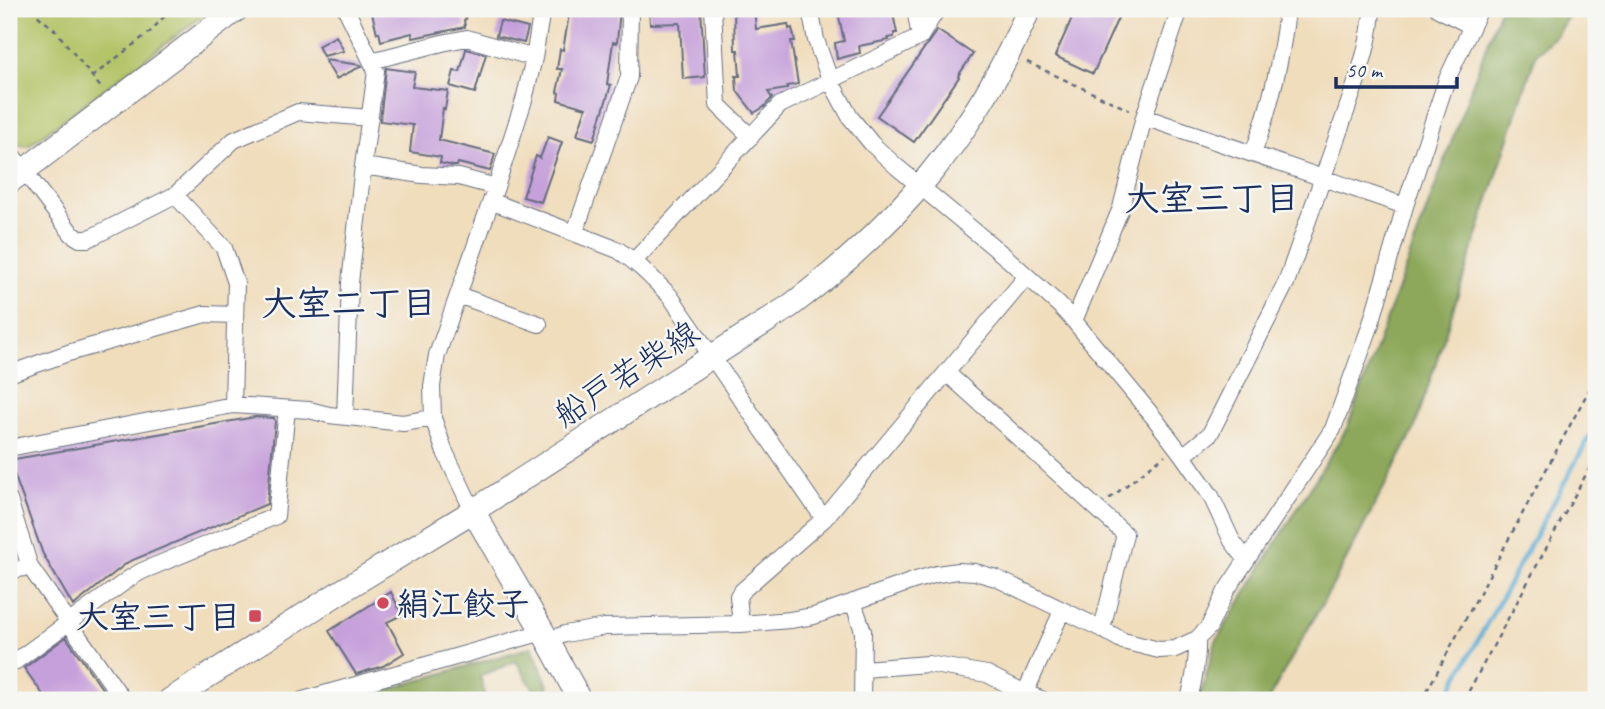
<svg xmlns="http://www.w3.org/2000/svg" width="1605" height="709" viewBox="0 0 1605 709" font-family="Caveat,'Klee One',sans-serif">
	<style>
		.green { fill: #b2c265; stroke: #667862; stroke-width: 2 }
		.forest { fill: #8da85a; stroke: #546c5c; stroke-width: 2 }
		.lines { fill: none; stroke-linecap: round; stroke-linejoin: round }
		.stream { stroke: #5aacd5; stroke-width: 4.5 }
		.building { fill: #c6a0da }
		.street-casing { stroke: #666c7f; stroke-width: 18 }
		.secondary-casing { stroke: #666c7f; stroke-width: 25 }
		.path { stroke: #666c7f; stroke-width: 2.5; stroke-dasharray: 5 5; stroke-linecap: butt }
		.street { stroke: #fff; stroke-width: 16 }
		.secondary { stroke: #fff; stroke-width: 23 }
		.poi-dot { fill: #d1495b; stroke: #f6f6f2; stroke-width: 2.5 }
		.labels { text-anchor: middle; stroke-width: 5; stroke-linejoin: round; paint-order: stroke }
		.street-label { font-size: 33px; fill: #1b2f5e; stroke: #f6f6f2 }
		.poi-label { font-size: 33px; font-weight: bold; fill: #1b2f5e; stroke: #f6f6f2; text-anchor: start }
		.neighbourhood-label { font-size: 35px; font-weight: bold; fill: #1b2f5e; stroke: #f6f6f2 }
	</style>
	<rect width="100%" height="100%" fill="#f6f6f2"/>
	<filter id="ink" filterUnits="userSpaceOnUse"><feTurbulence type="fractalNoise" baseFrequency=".0143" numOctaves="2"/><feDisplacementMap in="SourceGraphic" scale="14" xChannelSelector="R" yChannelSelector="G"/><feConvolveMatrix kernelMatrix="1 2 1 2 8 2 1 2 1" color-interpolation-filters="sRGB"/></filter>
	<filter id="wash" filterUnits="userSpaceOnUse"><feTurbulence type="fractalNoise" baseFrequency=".00686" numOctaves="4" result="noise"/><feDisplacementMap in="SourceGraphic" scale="28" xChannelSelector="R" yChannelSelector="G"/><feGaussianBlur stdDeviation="1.57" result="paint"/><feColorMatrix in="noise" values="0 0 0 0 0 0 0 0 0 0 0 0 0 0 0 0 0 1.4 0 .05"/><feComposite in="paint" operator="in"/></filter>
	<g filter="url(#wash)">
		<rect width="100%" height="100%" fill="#f0ddbc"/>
		<!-- green -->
		<path class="green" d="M9,9H212L28,146L14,144L9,138Z"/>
		<!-- forest -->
		<path class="forest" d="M1500,9H1573L1556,35L1536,54L1414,430L1335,581L1268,700H1199L1216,641L1347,428Z
			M532,647L549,688L537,695L516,661L480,676L486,700H371L366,696Z"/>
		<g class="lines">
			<!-- stream -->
			<path class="stream" d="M1445,700L1596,425"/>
		</g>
		<g id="blocks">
			<!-- building -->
			<path class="building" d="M371,9H464L466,19L464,20L465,27L413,38L412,33L381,41L379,32L377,33Z
				M570,9H620L617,43L613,42L607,84L611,85L594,140L577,135L586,108L558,100L559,93L557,92L562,69H557L560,49L563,50Z
				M649,9H701L705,77L683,79L680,23L650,24Z
				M734,9H754L756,29L788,24L789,29L792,28L795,41H791L798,84L787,86V89L768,92L772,98L764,107L754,113L737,91L736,76H740L738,50H735Z
				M842,9H857L858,11L871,9H892L897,33H894V37L888,38L889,40L859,46L860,53L837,59L835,43L844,41L838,12L843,11Z
				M1076,9H1122L1093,74L1055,56Z
				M500,21L528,28L524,43L496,36Z
				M937,30L973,54L958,76L959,77L914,142L877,116Z
				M336,36L344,51L323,56L318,46Z
				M466,49L486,54L475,93L450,86L454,71L460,72Z
				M325,60L361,65L362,66L336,79Z
				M386,68L415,72L412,87L448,91L445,109L443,108L439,140L495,154L490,171L458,163L457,166H453L440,163L441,157L410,152L413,125L380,121Z
				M548,137L562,142L541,202L523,197L536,156L540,158Z
				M255,417L274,418L275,421L267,504L128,562L73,606L43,554L9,460Z
				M391,592L402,615L387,622L404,653L383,666L356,674L329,631Z
				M66,637L110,700H47L24,668Z"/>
		</g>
	</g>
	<g filter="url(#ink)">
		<use href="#blocks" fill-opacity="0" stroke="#666c7f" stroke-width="2"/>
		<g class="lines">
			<!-- street casing -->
			<g class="street-casing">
				<path id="street" d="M713,9L718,105L751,137
					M810,9L816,40L830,80L850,117L872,144L897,167L1008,259L1059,305L1074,321L1155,419L1183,456L1211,496L1232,541L1246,559
					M915,9L920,37
					M1438,9L1471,26
					M371,61L442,43L467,38L534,58
					M1144,117L1405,206
					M9,151L72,234L80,239H88L175,195L234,140L298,112L370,118
					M1253,154C1270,107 1282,59 1287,9
					M363,166L422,175L459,177L496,187
					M175,195L224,248L236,283L233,405
					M491,201L618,250C638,263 653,279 670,296L824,519
					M575,232L629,77L630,9
					M634,261L780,105L920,37L937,9
					M458,295L539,324
					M1074,321L1121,208L1144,117L1180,9
					M947,373L1125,534L1102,629
					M9,374L68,353L205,314L235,315
					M345,417L350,283L363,166L376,71L346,9
					M9,448L233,405L309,410L329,415L403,423L433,418
					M1183,456L1210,434L1286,283L1356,83C1364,58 1371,34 1372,9
					M9,500L30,567L123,700
					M473,511L444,450L433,418L432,386L437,355L496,187L524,100L534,58L542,9
					M9,571L30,567
					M853,602L863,631L862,700
					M741,624L738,596L742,591L824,519L1027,276
					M548,640L565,634L605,627L741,624L790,620L814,616L916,580L937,574L958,571L975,572L996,578L1102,629L1123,641L1159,650L1175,649L1197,639L1209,627L1226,591L1333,429L1370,327L1405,206L1447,79L1480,9
					M9,666L130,578L142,571L276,516L287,409
					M863,669L928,664L987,674L1025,693
					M303,700L543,632
					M1043,700L1025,693L1062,611
					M1189,700C1194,680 1198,661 1197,639"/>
			</g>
			<!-- secondary casing -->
			<g class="secondary-casing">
				<path id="secondary" d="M9,182L237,9
					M473,511L543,632L573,687L579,700
					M170,700L337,594L473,511L790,306C898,225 976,134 1029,9"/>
			</g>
			<!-- path -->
			<path class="path" d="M30,9L56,31L102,89
				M1027,62L1129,110
				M92,77L151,31L171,9
				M1109,499L1165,455
				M1422,700L1596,377
				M1464,700L1596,456"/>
			<!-- street -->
			<use href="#street" class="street"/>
			<!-- secondary -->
			<use href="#secondary" class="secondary"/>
		</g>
	</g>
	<!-- markers -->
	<g class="poi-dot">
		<circle cx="383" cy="603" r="7"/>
		<rect x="248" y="609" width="14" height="14" rx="3.5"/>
	</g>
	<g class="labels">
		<!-- street labels -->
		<g class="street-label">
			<text transform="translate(626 373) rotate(-33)" y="12">船戸若柴線</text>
		</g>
		<!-- poi labels -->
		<g class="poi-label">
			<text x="397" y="615">絹江餃子</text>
			<text x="241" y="628" text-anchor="end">大室三丁目</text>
		</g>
		<!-- neighbourhood labels -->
		<g class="neighbourhood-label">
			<text x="1212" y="210">大室三丁目</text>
			<text x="349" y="315">大室二丁目</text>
		</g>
	</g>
	<!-- margin -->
	<rect width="1605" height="709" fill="none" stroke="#f6f6f2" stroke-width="35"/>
	<!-- scale -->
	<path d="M1336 77v10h121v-10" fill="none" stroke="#1b2f5e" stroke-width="3.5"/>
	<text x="1346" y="77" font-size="21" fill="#1b2f5e" stroke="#f6f6f2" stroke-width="5" paint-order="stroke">50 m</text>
</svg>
